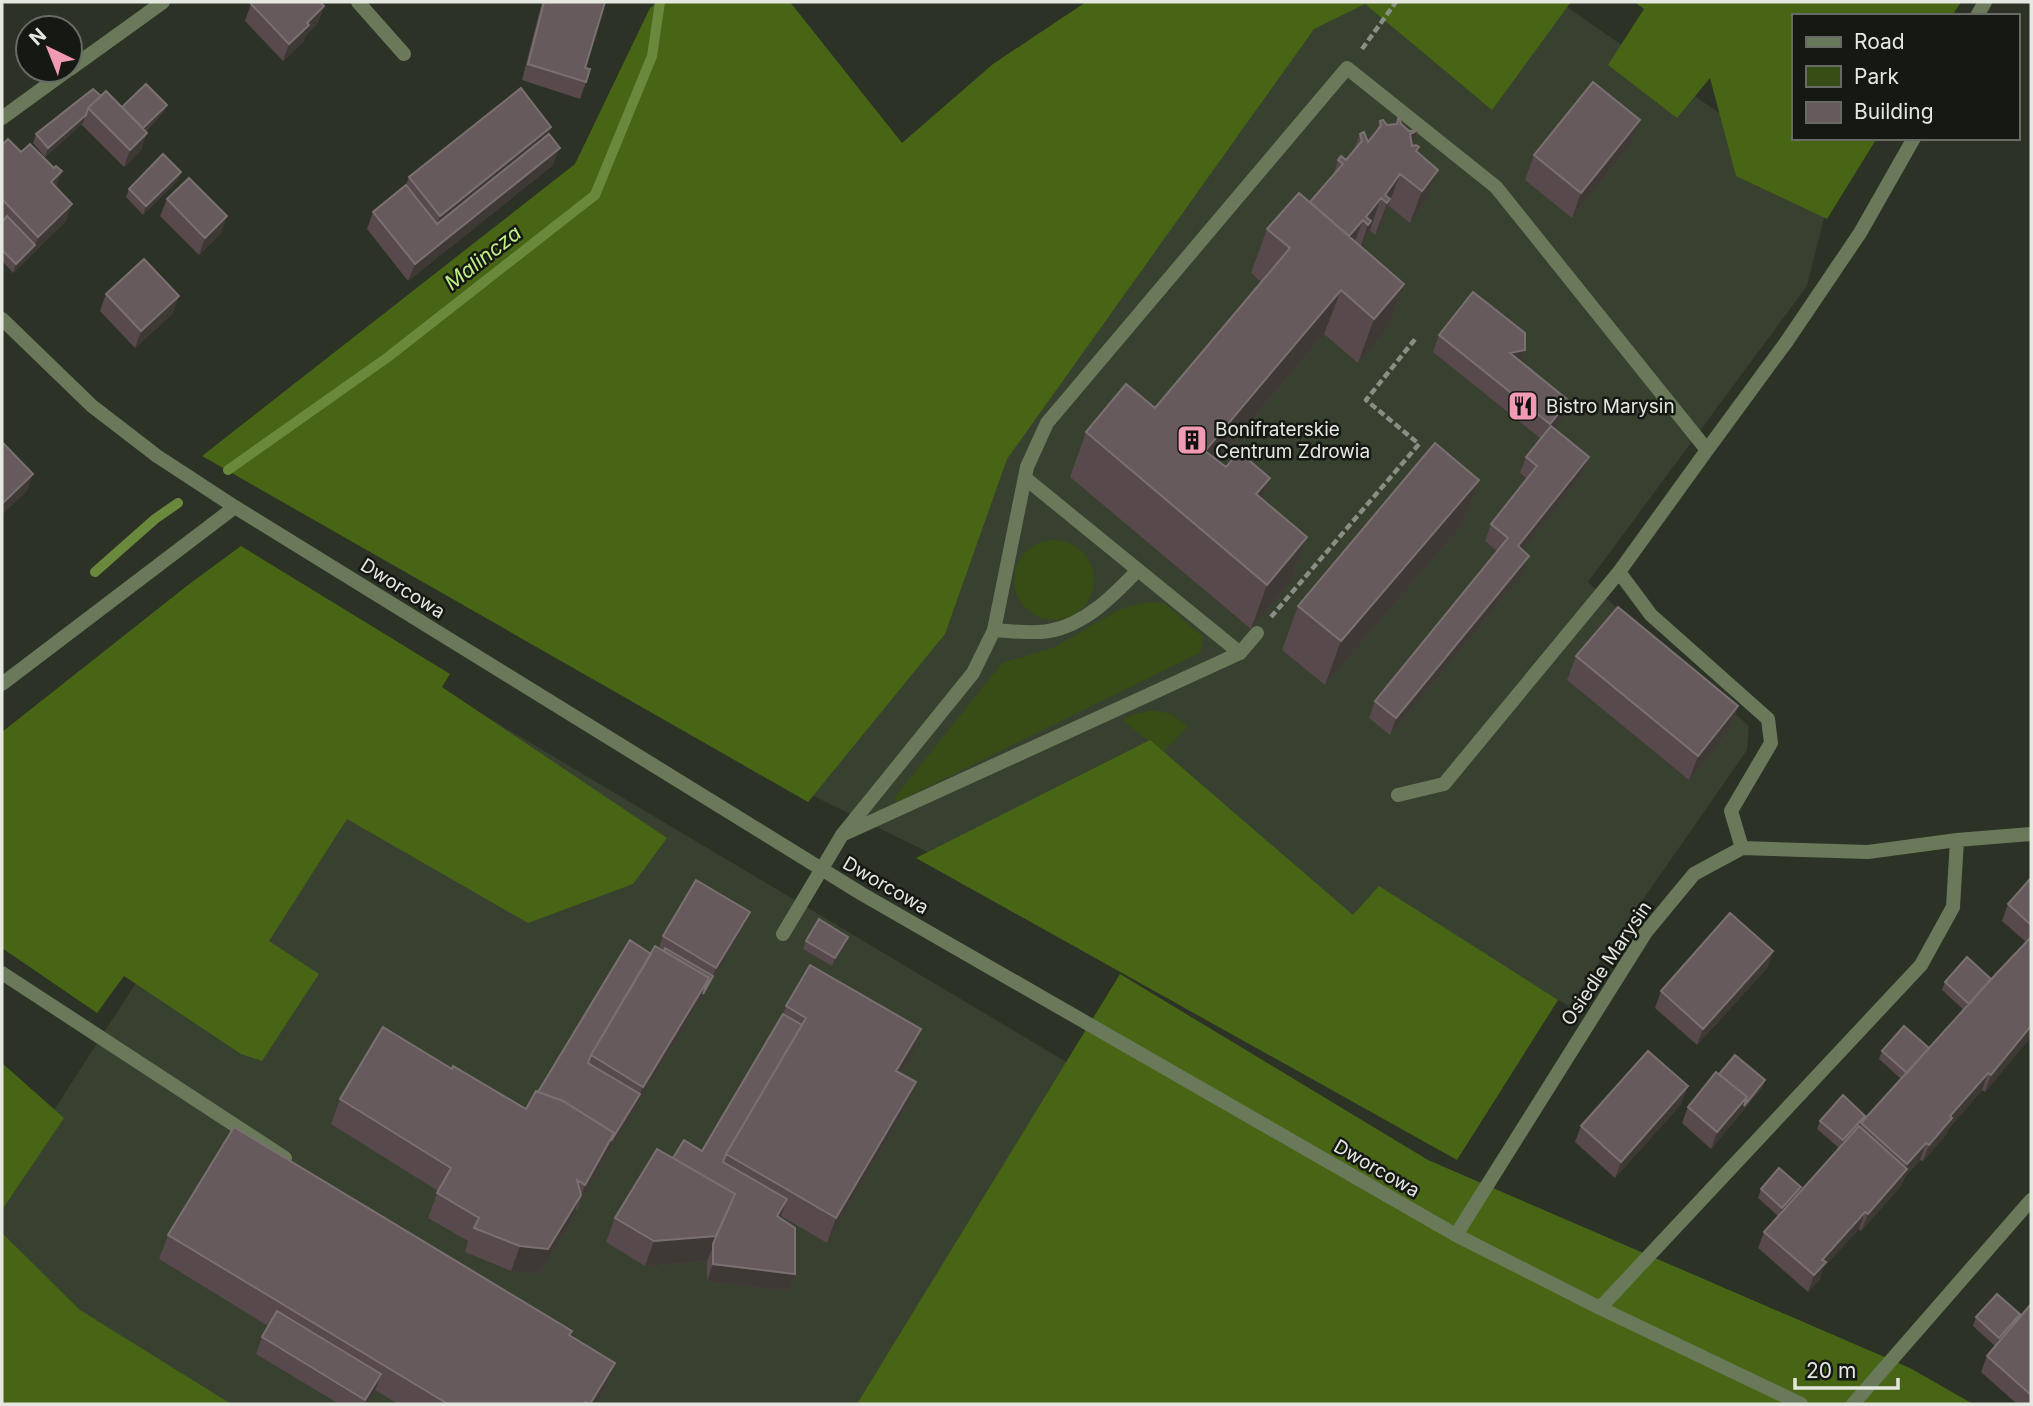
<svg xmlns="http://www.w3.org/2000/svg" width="2033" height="1406" viewBox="0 0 2033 1406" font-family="Inter,sans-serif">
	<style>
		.built { fill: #38402f }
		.green { fill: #384d16 }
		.forest { fill: #476515 }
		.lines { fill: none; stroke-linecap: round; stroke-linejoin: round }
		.stream { stroke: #6a893d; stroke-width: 10 }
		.path { stroke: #8a8f85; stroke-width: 4.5; stroke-dasharray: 7 3.5; stroke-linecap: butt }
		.lane { stroke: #6a795a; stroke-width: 14 }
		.street { stroke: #6a795a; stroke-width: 14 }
		.wall { fill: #57494c }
		.shaded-wall { fill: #3f3936 }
		.building { fill: #665a5c; stroke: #7a7071; stroke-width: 2 }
		.labels { text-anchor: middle; stroke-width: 5; stroke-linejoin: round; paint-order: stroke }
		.poi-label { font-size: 19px; fill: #e4e8e0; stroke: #161813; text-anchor: start }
		.street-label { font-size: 19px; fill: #e4e8e0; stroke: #161813 }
		.water-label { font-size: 21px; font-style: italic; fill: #c1ee87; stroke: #161813 }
	</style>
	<rect width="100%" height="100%" fill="#2c3226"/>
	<!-- built -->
	<path class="built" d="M1191,2H1560L1831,191L1807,286L1588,582L1749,726L1747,750L1569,1006L1387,910L1363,936L950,863L801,790Z
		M410,671L1080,1070L900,1404H208L2,1267V1191L148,964Z"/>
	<!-- green -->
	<path class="green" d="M1014 580a40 40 0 1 1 80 0a40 40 0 1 1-80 0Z
		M1146,602L1164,603L1203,637L1201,652L897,802L895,797L1002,663L1055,647L1118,610Z
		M1152,710L1171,714L1188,726L1163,752L1122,720L1135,714Z"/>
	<!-- forest -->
	<path class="forest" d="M658,2H790L902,143L993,64L1086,2H1571L1492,110L1365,4L1314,29L1007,459L945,634L808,802L202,456L575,164L650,8Z
		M1635,2H1961L1952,16H1793V138H1877L1827,219L1736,176L1710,78L1677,118L1608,65L1644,9Z
		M241,546L450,674L442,687L667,838L633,884L528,923L347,819L269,941L319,974L262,1061L241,1054L124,976L97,1013L2,948V732L188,585Z
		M1150,740L1353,915L1379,886L1558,1000L1457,1160L916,858Z
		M1120,974L1428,1160L1910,1368L1973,1404H857Z
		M2,1063L64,1118L2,1210Z
		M2,1233L80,1310L231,1404H2Z"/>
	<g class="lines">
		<!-- stream -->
		<path class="stream" d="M228,470L388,357L595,195L652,56L660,2
			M95,572L155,519L178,503"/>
		<!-- path -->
		<path class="path" d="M1362,49L1396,2
			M1271,617L1419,444L1366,400L1416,338"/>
		<!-- lane -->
		<path class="lane" d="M358,2L404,54
			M1977,16L1985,2
			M70,69L163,2
			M2,118L68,70
			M1707,450L1787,341L1860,233L1914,138
			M1025,478L1240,653
			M1619,572L1651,615L1768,719L1771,743L1731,811L1742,848
			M994,630C1012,631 1031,634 1049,631C1085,625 1114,595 1138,570
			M842,835L973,673L994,630L1027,467L1047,423L1347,68L1496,187L1707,450L1619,572L1444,784L1398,795
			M783,934L842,835L1240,653L1257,633
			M2,973L285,1158"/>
		<!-- street -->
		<path class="street" d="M2,319L92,406L157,456L235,507L862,894L1456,1235L1600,1308L1801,1404
			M2,684L235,507
			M1456,1235L1646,932L1694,874L1742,848L1868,852L1957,840L2031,834
			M1600,1308L1921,965L1953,907L1957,840
			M1853,1404L2031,1200"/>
	</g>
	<!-- wall -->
	<path class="wall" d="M542,2H605L585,68L586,82L580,99L522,80Z
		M251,4L324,6L318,23L306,35L303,42L283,61L245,21Z
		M101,96L122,107L167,105L163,113L146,131L141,150L124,167L82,125L83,123L45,157L33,143L36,134Z
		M1399,115L1401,124L1409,131L1418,130L1412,146L1417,152L1426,201L1410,223L1389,206L1387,209L1379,231L1375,235L1370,230L1367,234L1362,247L1404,284L1388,328L1358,363L1324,334L1218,461L1226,467L1270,478L1262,499L1307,537L1291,581L1251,629L1070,477L1086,432L1155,408L1261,282L1251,273L1267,229L1310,202L1333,176L1338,160H1346L1353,152L1360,134L1368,142L1375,133L1380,121L1387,125L1396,124Z
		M549,134L553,165L408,281L367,229L373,212L406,185L409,177Z
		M1631,144L1572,218L1525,180L1534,155Z
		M2,145L56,187L66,221L13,273L2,261Z
		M178,180L143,215L126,197L129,189Z
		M167,199L221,233L199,255L160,216Z
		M106,294L173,313L135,348L100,311Z
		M1439,335L1525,350L1521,361L1563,418L1554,428L1589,457L1583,474L1522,550L1523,573L1390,735L1369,718L1375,701L1497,551L1485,541L1491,524L1527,479L1520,473L1526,457L1540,438L1433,352Z
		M1479,480L1463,524L1325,685L1282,650L1298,606Z
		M1576,656L1738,706L1729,731L1689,780L1567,680Z
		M2031,878V1037L1985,1092L1982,1090L1949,1128L1946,1135L1923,1161L1920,1160L1905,1177L1901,1186L1861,1231L1859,1229L1823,1268L1820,1279L1808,1292L1758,1248L1764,1232L1778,1216L1758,1198L1761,1189L1798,1193L1839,1148L1817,1129L1820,1121H1863L1901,1079L1879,1059L1882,1051L1929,1048L1964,1010L1942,990L1945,982L1991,979L2026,942L2002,921L2008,904Z
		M743,929L605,1158L577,1210L576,1209L572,1220L539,1274L511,1271L465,1252L468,1241L428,1218L438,1191L331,1124L340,1099L526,1109L538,1092L651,954L659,948L663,936Z
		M806,941L845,946L832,966L803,949Z
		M1773,951L1767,968L1697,1045L1655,1008L1661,991Z
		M786,1006L912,1054L901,1073L907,1106L827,1243L781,1216L780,1218L795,1274L789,1291L707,1281V1261L645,1266L606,1242L615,1218L673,1158L702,1151L783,1014Z
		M1719,1074L1765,1080L1762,1088L1711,1149L1682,1123L1688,1107Z
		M1682,1103L1615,1178L1575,1142L1581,1126Z
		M168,1235L572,1331L570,1336L606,1388L597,1404H398L375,1390L367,1404H339L256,1354L262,1337L268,1326L159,1259Z
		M2031,1304V1404H2017L1981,1372L1987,1356L1995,1346L1973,1326L1976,1317L2017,1320Z"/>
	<!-- shaded-wall -->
	<path class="shaded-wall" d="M324,6L318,23L306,35L303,42L283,61L289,44L307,23Z
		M167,105L163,113L134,142L137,134Z
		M86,115L83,123L45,157L48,148Z
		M1640,120L1631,144L1572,218L1581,193Z
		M551,127L542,151L431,241L440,216Z
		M1418,130L1407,162L1410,134Z
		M147,133L141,150L124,167L130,150Z
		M560,148L553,165L408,281L415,264Z
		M1438,170L1426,201L1410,223L1422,191Z
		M62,171L56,188L51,182Z
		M181,172L178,180L143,215L146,206Z
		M1400,174L1379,231L1375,235L1387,203L1385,195Z
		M1381,198L1370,230L1367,234L1360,253L1357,257L1368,225L1366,217Z
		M72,204L66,221L32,254L38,237Z
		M227,216L221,233L199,255L205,238Z
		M1363,220L1351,252L1341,245Z
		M35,245L32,254L13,273L16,264Z
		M1404,284L1388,328L1358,363L1374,319Z
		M1341,290L1324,334L1189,495L1205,451Z
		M179,296L173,313L135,348L141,331Z
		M1525,350L1519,367L1510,353Z
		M1569,401L1563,418L1544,441L1550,424Z
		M1589,457L1583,474L1512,563L1518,546Z
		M33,474L27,491L2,515V504Z
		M1270,478L1254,522L1256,494Z
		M1479,480L1463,524L1325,685L1341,641Z
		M1307,537L1291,581L1251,629L1267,585Z
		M1529,556L1523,573L1390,735L1396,718Z
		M1738,706L1729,731L1689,780L1698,756Z
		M750,912L743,929L605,1158L577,1210L585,1185L614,1133L640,1094L643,1087L709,978L713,976L716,968Z
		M848,937L845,946L832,966L835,958Z
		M1773,951L1767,968L1697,1045L1703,1029Z
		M2031,1026V1037L1985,1092L1991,1075Z
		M921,1029L912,1054L888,1095L896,1071Z
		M1988,1073L1982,1090L1949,1128L1946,1135L1923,1161L1929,1145L1950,1116Z
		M1765,1080L1762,1088L1711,1149L1717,1132L1747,1097Z
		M916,1082L907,1106L827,1243L836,1218Z
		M1688,1086L1682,1103L1615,1178L1621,1162Z
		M1865,1116L1862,1124L1861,1123L1860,1126L1840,1149L1843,1140Z
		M1926,1143L1920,1160L1905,1177L1901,1186L1861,1231L1868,1214L1904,1173L1907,1164Z
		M1801,1187L1798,1196L1779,1216L1782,1208Z
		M735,1194L707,1261L645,1266L654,1241Z
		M581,1195L572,1220L539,1274L511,1271L520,1246Z
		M787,1199L781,1216L771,1232L777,1216Z
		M1865,1212L1859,1229L1823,1268L1820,1279L1808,1292L1814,1275L1822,1260Z
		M713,1264L795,1274L789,1291L707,1281Z
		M2020,1314L2017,1322L1996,1346L1999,1338Z
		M615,1363L606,1388L597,1404H590Z
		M381,1374L375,1391L367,1404H364Z"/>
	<!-- building -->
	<path class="building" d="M253,2H320L324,6L307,23L309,25L289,44L251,4Z
		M544,2H605L585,68L590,69L586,82L528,64Z
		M1593,82L1640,120L1581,193L1534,155Z
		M146,84L167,105L143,128L122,107Z
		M521,88L551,127L440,216L409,177Z
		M93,89L101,96L88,108L86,115L48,148L36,134Z
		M106,91L147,133L130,150L88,108Z
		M1399,115L1401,124L1409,131L1418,130L1410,134L1412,146L1416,145L1419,147L1416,151L1438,170L1422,191L1400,174L1385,195L1390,199L1387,203L1381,198L1366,217L1371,221L1368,225L1363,220L1349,236L1310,202L1343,164L1338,160L1341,156L1346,160L1362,141L1360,134L1364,132L1368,142L1381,126L1380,121L1383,120L1387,125L1397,124Z
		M549,134L560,148L415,264L373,212L406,185L437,224Z
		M8,139L21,152L30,144L54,168L56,166L62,171L51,182L72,204L38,237L2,199V145Z
		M163,154L181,172L146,206L129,189Z
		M189,178L227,216L205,238L167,199Z
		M1299,193L1404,284L1374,319L1341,290L1205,451L1226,467L1239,452L1270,478L1256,494L1307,537L1267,585L1086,432L1126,384L1155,408L1290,248L1267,229Z
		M7,216L35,245L16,264L2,250V222Z
		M144,259L179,296L141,331L106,294Z
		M1473,292L1525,333V350L1510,353L1569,401L1550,424L1439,335Z
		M1551,426L1589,457L1518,546L1529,556L1396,718L1375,701L1508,538L1491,524L1537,466L1526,457Z
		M2,442L33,474L2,504Z
		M1435,443L1479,480L1341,641L1298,606Z
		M1618,607L1738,706L1698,756L1576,656Z
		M2031,878V925L2008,904Z
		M696,880L750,912L716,968L663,936Z
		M1730,913L1773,951L1703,1029L1661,991Z
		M819,919L848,937L835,958L806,941Z
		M2031,937V1026L1991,1075L1988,1073L1950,1116L1952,1118L1929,1145L1926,1143L1907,1164L1861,1123L1997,973Z
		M630,940L651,954L591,1055L588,1063L640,1094L611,1141L614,1133L563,1101L538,1092Z
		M655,946L709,978L643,1087L591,1055Z
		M665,948L713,976L703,994L709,978L664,951Z
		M1967,957L1991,979L1969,1004L1945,982Z
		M810,965L921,1029L896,1071L916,1082L836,1218L726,1154L806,1018L786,1006Z
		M783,1014L802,1025L726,1154L723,1162L787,1199L777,1216L795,1228V1274L713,1264V1244L735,1194L673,1158L684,1140L702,1151Z
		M1904,1026L1929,1048L1907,1073L1882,1051Z
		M383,1027L452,1069L453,1066L526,1109L536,1091L563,1101L614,1133L585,1185L577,1180L581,1195L548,1249L520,1246L474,1228L479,1218L437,1193L451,1168L340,1099Z
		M1648,1051L1688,1086L1621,1162L1581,1126Z
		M1735,1055L1765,1080L1744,1106L1747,1097L1719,1074Z
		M1716,1072L1747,1097L1717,1132L1688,1107Z
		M1843,1095L1865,1116L1843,1140L1820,1121Z
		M1859,1126L1907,1169L1868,1214L1865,1212L1822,1260L1826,1262L1814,1275L1764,1232Z
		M234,1127L572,1331L569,1335L615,1363L590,1404L585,1402L583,1404H448L168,1235Z
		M657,1149L735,1194L716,1236L654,1241L615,1218Z
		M1779,1168L1801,1187L1782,1208L1761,1189Z
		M1997,1294L2020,1314L1999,1338L1976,1317Z
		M2031,1304V1395L1987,1356Z
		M277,1311L381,1374L365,1400L262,1337Z"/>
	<!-- icons -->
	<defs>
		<g id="restaurant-square" transform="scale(1.575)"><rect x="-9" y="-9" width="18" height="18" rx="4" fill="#f19ab3" stroke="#161813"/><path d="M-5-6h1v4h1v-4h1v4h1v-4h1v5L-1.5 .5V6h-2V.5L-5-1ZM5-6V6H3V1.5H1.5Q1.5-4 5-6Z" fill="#111"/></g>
		<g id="building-square" transform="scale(1.575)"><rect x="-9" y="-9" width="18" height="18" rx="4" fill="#f19ab3" stroke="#161813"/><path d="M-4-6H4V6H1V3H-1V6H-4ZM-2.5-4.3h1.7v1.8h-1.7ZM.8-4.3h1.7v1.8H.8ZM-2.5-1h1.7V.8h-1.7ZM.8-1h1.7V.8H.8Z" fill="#111"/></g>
	</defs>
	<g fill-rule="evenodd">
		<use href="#restaurant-square" x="1523" y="406"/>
		<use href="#building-square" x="1192" y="440"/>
	</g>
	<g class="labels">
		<!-- poi labels -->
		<g class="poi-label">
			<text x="1546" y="413">Bistro Marysin</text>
			<text x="1215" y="436">Bonifraterskie<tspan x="1215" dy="22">Centrum Zdrowia</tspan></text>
		</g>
		<!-- street labels -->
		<g class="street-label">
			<text transform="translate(403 588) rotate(32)" y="7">Dworcowa</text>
			<text transform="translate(886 885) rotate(30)" y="7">Dworcowa</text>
			<text transform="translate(1606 963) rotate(-56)" y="7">Osiedle Marysin</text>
			<text transform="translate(1377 1168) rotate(30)" y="7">Dworcowa</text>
		</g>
		<!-- water labels -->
		<g class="water-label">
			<text transform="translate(483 258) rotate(-38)" y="7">Malincza</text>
		</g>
	</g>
	<!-- border -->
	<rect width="2033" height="1406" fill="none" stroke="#e4e8e0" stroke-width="7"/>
	<!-- legend -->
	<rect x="1792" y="14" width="228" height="126" fill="#161813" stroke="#686b65" stroke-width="2"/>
	<rect x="1806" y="37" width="35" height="10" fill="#6a795a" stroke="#686b65" stroke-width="2"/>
	<text x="1854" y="49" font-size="21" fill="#e4e8e0">Road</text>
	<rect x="1806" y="66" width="35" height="21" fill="#384d16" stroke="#686b65" stroke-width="2"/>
	<text x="1854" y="84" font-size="21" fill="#e4e8e0">Park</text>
	<rect x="1806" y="102" width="35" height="21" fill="#665a5c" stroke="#686b65" stroke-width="2"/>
	<text x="1854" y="119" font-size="21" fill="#e4e8e0">Building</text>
	<!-- north arrow -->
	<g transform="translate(49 49) rotate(317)"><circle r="33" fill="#161813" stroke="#686b65" stroke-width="2"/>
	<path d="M0-5L12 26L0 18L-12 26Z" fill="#f19ab3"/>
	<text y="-10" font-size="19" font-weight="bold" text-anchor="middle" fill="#e4e8e0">N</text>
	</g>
	<!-- scale -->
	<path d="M1795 1378v10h103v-10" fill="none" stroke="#e4e8e0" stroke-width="3.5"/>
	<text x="1806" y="1378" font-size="21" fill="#e4e8e0" stroke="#161813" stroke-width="5" paint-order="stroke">20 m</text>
</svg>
